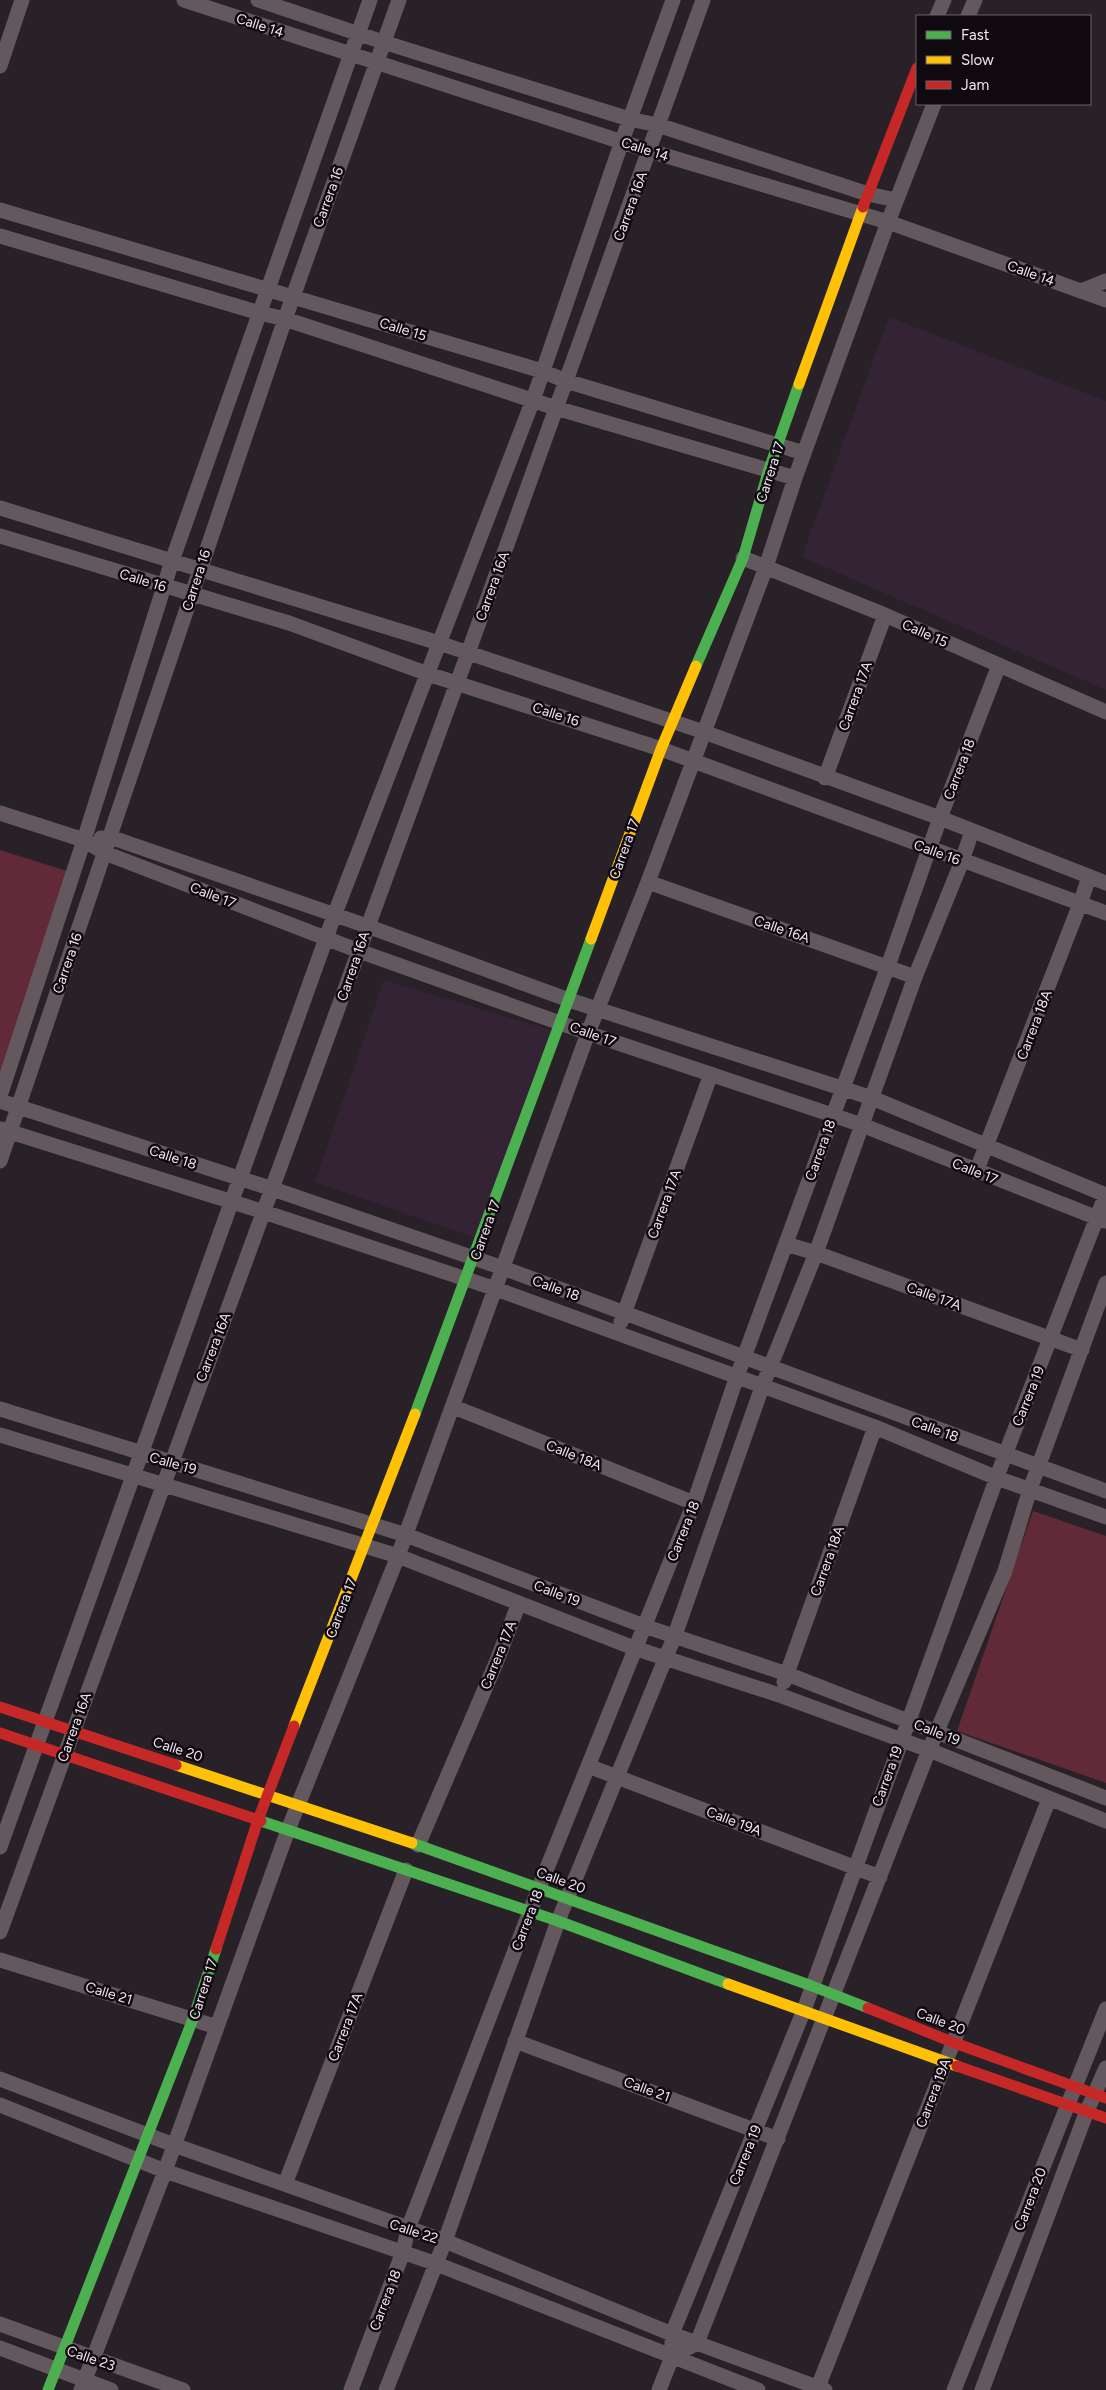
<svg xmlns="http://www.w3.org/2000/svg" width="1106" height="2390" viewBox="0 0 1106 2390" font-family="Figtree,sans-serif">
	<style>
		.built { fill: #332334 }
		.green { fill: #622a39 }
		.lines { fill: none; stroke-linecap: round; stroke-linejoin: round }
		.street { stroke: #64585f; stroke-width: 15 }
		.fast { stroke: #4caf50; stroke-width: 11 }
		.slow { stroke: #ffc107; stroke-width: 11 }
		.jam { stroke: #c62828; stroke-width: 11 }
		.labels { text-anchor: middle; stroke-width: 5; stroke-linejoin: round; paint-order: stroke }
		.street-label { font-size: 14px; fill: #efe6ef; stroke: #100a10 }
	</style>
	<rect width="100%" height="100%" fill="#282228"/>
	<!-- built -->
	<path class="built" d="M889,317L1106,401V690L802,557Z
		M384,980L551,1030L476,1238L315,1182Z"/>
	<!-- green -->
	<path class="green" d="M0,850L67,871L0,1074Z
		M1033,1511L1106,1536V1783L957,1731Z"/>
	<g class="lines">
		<!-- street -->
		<path class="street" d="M184,0L650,151L888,222L1106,300
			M258,0L383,42L629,119L658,125L868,194L896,200
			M937,16L944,0
			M968,16L975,0
			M0,66L22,0
			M0,210L542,371L566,381L804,453
			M0,236L260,313L285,319L556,408L795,478
			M1081,291L1106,281
			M0,508L439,643L704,732L940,818L1106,883
			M0,536L289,623L428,674L661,749L1106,913
			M743,558L885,615L1106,712
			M825,778L885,615
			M0,813L84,840L105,853L359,951L588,1033L862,1125L1105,1221
			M101,838L110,837L367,926L569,1000L872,1098L1106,1195
			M648,882L915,977
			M0,1096L84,840L172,561L370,0
			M0,1101L273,1189L503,1268L1106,1491
			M1,1129L264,1212L496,1289L875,1427L997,1478L1106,1517
			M0,1161L285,319L399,0
			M976,1172L1080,904L1089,877
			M786,1244L816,1253L1082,1350
			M621,1322L711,1074
			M454,1407L694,1503
			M0,1409L406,1535L644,1626L787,1674L1106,1798
			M0,1435L398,1556L634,1648L779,1695L929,1750L1106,1821
			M784,1682L875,1427
			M588,1766L880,1877
			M418,1845L496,1663L519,1603
			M0,1847L334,916L533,400L622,141L673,0
			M0,1932L468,653L703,0
			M0,1960L217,2027
			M515,2041L778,2139
			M0,2079L174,2145L445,2241L672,2334L825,2390
			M0,2105L165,2171L434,2263L758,2390
			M285,2184L406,1870
			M0,2324L183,2390
			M0,2348L111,2390
			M672,2357L697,2343L929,1750L1005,1571L1030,1489L1106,1283
			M818,2387L1049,1799
			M81,2390L165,2171L288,1830L398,1556L588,1033L648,882L766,567L795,478L888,222L934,104
			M351,2390L403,2252L408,2229L539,1888L694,1503L736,1379L888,966L940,818L999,665
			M386,2390L445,2241L558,1921L675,1635L762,1387L816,1253L915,977L962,861L972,831
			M659,2390L672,2357V2334L804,2010L1005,1455L1106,1194
			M954,2390L1106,2009
			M982,2390L1087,2111L1106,2068"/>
		<!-- fast -->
		<path class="fast" d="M696,666L743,558L769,469L799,384
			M415,1414L591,939
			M261,1821L558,1921L728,1984
			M412,1843L812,1986L868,2008
			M48,2390L193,2019L216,1949"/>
		<!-- slow -->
		<path class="slow" d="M799,384L863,207
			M591,939L661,749L696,666
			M294,1726L415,1414
			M176,1765L412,1843
			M728,1984L957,2066"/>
		<!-- jam -->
		<path class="jam" d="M863,207L917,68
			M0,1707L176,1765
			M0,1733L261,1821
			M216,1949L258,1820L294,1726
			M868,2008L952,2042L1106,2098
			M957,2066L1106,2118"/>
	</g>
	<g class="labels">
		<!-- street labels -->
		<g class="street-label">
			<text transform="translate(260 25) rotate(18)" y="5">Calle 14</text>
			<text transform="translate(645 149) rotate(18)" y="5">Calle 14</text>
			<text transform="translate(328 197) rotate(-70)" y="5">Carrera 16</text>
			<text transform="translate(630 206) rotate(-70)" y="5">Carrera 16A</text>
			<text transform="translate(1031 273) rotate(20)" y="5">Calle 14</text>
			<text transform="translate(403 329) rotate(17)" y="5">Calle 15</text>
			<text transform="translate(770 472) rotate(-72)" y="5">Carrera 17</text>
			<text transform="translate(143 580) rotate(17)" y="5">Calle 16</text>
			<text transform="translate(196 580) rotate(-72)" y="5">Carrera 16</text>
			<text transform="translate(492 586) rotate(-70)" y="5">Carrera 16A</text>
			<text transform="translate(925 633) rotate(24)" y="5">Calle 15</text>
			<text transform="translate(855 696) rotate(-70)" y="5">Carrera 17A</text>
			<text transform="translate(556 714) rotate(18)" y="5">Calle 16</text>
			<text transform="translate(959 769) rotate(-69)" y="5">Carrera 18</text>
			<text transform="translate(624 849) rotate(-70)" y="5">Carrera 17</text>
			<text transform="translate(937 852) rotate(20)" y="5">Calle 16</text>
			<text transform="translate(213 895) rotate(21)" y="5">Calle 17</text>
			<text transform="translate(782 929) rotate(19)" y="5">Calle 16A</text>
			<text transform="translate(67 963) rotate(-71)" y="5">Carrera 16</text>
			<text transform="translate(353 966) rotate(-71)" y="5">Carrera 16A</text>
			<text transform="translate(1034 1025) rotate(-69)" y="5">Carrera 18A</text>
			<text transform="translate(593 1034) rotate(20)" y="5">Calle 17</text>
			<text transform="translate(820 1150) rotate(-70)" y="5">Carrera 18</text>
			<text transform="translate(173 1157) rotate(18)" y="5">Calle 18</text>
			<text transform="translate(975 1171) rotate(22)" y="5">Calle 17</text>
			<text transform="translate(664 1204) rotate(-70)" y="5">Carrera 17A</text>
			<text transform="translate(485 1230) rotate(-70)" y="5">Carrera 17</text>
			<text transform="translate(556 1288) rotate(20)" y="5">Calle 18</text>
			<text transform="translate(934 1296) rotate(20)" y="5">Calle 17A</text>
			<text transform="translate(213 1347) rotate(-69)" y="5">Carrera 16A</text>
			<text transform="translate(1028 1396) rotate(-68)" y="5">Carrera 19</text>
			<text transform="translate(935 1429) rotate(20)" y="5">Calle 18</text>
			<text transform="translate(574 1455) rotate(22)" y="5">Calle 18A</text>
			<text transform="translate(173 1463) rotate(16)" y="5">Calle 19</text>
			<text transform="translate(683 1531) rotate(-68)" y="5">Carrera 18</text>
			<text transform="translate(827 1561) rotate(-70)" y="5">Carrera 18A</text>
			<text transform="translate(557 1593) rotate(21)" y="5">Calle 19</text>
			<text transform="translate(341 1608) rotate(-69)" y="5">Carrera 17</text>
			<text transform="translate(498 1655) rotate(-68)" y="5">Carrera 17A</text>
			<text transform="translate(74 1727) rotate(-70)" y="5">Carrera 16A</text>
			<text transform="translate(937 1732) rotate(21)" y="5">Calle 19</text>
			<text transform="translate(178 1749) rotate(18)" y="5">Calle 20</text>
			<text transform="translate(887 1776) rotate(-70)" y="5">Carrera 19</text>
			<text transform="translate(734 1821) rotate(21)" y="5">Calle 19A</text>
			<text transform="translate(561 1880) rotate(20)" y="5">Calle 20</text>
			<text transform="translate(527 1920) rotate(-69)" y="5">Carrera 18</text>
			<text transform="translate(203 1989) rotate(-72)" y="5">Carrera 17</text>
			<text transform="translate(109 1993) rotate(17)" y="5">Calle 21</text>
			<text transform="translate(941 2021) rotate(21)" y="5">Calle 20</text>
			<text transform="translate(345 2027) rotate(-69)" y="5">Carrera 17A</text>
			<text transform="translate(647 2089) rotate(20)" y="5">Calle 21</text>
			<text transform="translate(933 2093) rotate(-69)" y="5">Carrera 19A</text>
			<text transform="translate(745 2155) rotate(-68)" y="5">Carrera 19</text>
			<text transform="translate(1030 2199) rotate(-69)" y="5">Carrera 20</text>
			<text transform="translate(414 2231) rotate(18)" y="5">Calle 22</text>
			<text transform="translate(385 2300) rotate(-69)" y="5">Carrera 18</text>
			<text transform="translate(91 2358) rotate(19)" y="5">Calle 23</text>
		</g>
	</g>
	<!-- legend -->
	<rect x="916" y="15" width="175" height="90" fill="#100a10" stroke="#696269"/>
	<rect x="926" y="31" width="25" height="8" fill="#4caf50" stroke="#696269"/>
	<text x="961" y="40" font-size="15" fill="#efe6ef">Fast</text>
	<rect x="926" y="56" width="25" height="8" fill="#ffc107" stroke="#696269"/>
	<text x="961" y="65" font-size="15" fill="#efe6ef">Slow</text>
	<rect x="926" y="81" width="25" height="8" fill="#c62828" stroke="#696269"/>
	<text x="961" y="90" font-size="15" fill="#efe6ef">Jam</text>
</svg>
